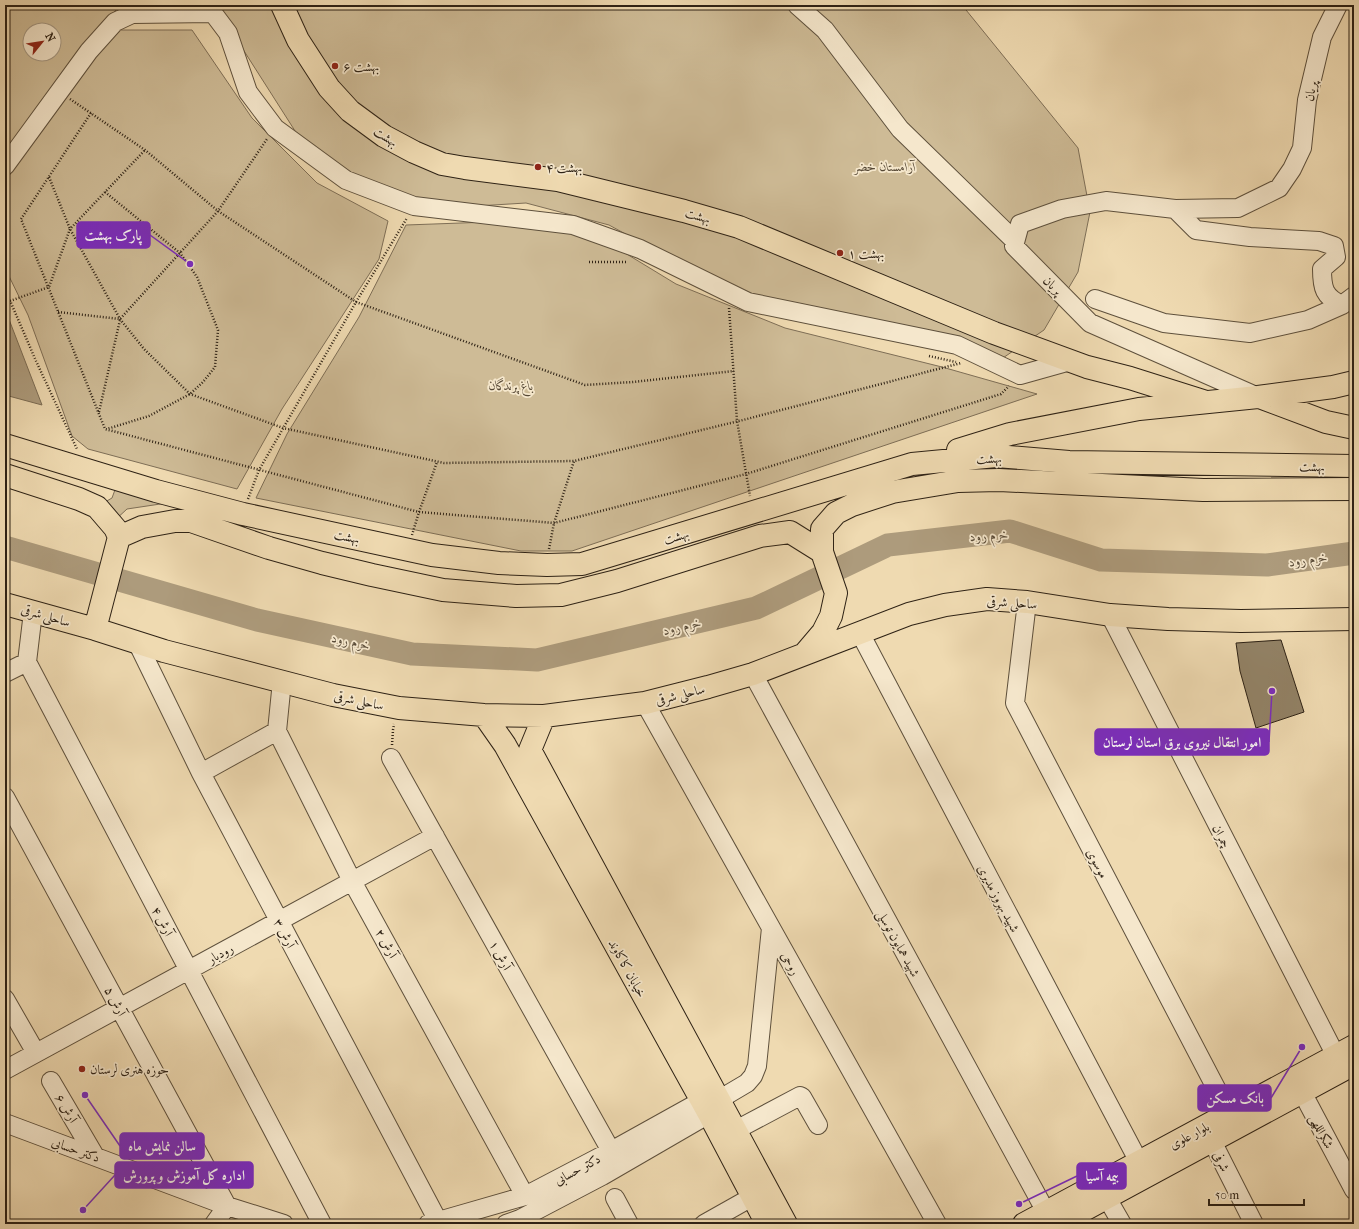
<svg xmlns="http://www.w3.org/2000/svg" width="1359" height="1229" viewBox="0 0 1359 1229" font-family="'IM FELL French Canon',Amiri,serif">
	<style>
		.green { fill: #cebb96; stroke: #7e6e56; fill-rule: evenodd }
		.water { fill: #ad9b7c; stroke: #7a6b53 }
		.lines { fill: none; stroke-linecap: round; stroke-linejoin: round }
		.river { stroke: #ad9b7c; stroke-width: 23 }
		.building { fill: #928266; stroke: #2e2215 }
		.minor-casing { stroke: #5e503c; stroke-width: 20 }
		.major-casing { stroke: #2e2215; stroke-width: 24 }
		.path { stroke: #2e2215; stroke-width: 2.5; stroke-dasharray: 1 2; stroke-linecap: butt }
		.minor { stroke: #f5e7cc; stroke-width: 18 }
		.major { stroke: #efdab1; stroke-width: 22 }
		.poi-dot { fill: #8f2418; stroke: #f5e7cc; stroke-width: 1.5 }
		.labels { text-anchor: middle; stroke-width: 3.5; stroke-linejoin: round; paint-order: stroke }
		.poi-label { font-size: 13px; fill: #2e2215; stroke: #f5e7cc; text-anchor: start }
		.street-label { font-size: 13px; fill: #2e2215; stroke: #f5e7cc }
		.park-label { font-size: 13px; font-style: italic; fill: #564835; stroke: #f5e7cc }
		.water-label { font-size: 14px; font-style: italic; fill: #5a4c39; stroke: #f5e7cc }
		.leader { fill: none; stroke: #7b2cbf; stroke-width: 1.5 }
		.callout-dot { fill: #7b2cbf; stroke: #f5e7cc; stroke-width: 1.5 }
		.callout { fill: #7b2cbf; stroke: #7b2cbf; stroke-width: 1.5 }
		.callout-label { font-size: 14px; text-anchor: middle; font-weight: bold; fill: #fff }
	</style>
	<rect width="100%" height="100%" fill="#efdab1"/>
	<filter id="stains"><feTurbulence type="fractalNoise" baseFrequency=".005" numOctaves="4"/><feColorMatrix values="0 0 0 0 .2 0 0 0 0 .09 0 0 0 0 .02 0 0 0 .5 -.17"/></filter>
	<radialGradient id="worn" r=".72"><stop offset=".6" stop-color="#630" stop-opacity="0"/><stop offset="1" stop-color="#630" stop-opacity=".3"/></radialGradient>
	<!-- green -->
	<path class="green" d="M5,5H120L72,64L5,160ZM30,30H54V54H30Z
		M179,5H962L1078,148L1090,212L1078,272L1044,330L997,362L730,291L609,225L526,203L412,210L311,156L216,7Z
		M112,30H192L252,118L317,183L388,221L379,259L282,409L237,489L88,449L72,436L28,315L5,268V175L12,167Z
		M516,221L607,242L676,284L785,328L942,367L1037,394L572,551H521L256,498L287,434L359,317L406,225Z
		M116,487L167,503L127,509L114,521L105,502L112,498Z"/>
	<!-- water -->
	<path class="water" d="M5,309L42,405L5,395Z"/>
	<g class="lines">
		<!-- river -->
		<path class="river" d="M5,547L257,620L412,654L537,660L756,608L888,545L1010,531L1101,560L1267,565L1354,553"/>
	</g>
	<!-- building -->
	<path class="building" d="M1281,640L1304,712L1256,728L1240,671L1236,643Z"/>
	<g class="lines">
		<!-- minor casing -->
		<g class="minor-casing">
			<path id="minor" d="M797,5L825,30L900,129L1015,241
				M5,166L89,51L115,22L132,14L213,13L228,33L248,92L275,128L346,180L414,206L573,225L640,249L748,302L957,345L1020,375L1070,361
				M1175,209L1196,230L1250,237L1319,241L1334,246L1336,257L1322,269C1322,288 1324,297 1342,305
				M1095,299L1164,323L1250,333L1308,320L1342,305L1354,296
				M1258,397L1090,323L1014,246L1020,224L1062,209L1106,201L1175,209L1238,208L1279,188L1292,169L1302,148L1307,100L1322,37L1338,5
				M1027,602L1015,703L1229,1113
				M33,612L27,662L322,1224
				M1110,615L1336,1056
				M860,633L1139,1162
				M137,642L201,773L438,1221
				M5,673L27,662
				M753,674L1046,1212
				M282,681L277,731L352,881L525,1196
				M645,703L937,1224
				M391,758L611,1151
				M201,773L277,731
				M5,797L227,1206L214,1224
				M5,999L36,1053
				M5,1070L435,836
				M51,1081L95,1156
				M1302,1092L1354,1190
				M5,1123L227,1206L284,1224
				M736,1130L800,1096L802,1097L818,1125
				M1212,1141L1254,1224
				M615,1198L629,1224
				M1107,1198L1122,1224
				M428,1224L525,1196L611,1151L701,1101L720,1099L747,1083L753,1076L757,1066L771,928
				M506,1224L520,1219L602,1176L709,1114L717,1103
				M704,1224L752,1197"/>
		</g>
		<!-- major casing -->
		<g class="major-casing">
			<path id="major" d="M282,5L298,40L329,88L350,111L384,136L414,152L442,164L465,168L558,180L684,211L739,227L994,333L1087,367L1130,378L1206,402
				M1262,398L1326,422L1354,428
				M5,445L156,491L243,514L432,555L499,563L547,565L582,564L912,464L996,456L1069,462L1354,466
				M958,450L1010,434L1139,409L1258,397L1333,387L1354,382
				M5,475L79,499L97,507L115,528L119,537
				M119,537L142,527L175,521H191L269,548L322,563L372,575L443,590L516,596L561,595L617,581L760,536L790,532L822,552
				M5,604L95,629L164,651L333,695L399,708L484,715L544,716L645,703L708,687L753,674L909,614L945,605L987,599L1027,602L1110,615L1168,619L1241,621L1354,619
				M95,629L119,537
				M806,652L823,632L831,616L836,593L822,552V529L836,513L852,505L892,492L958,481L999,480L1203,490L1354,489
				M484,715L505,745L709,1114L767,1224
				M544,716L530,750L786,1224
				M1024,1224L1354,1046
				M1058,1224L1354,1064"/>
		</g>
		<!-- path -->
		<path class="path" d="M70,99L145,150L218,211L356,302L585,385L633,382L734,371
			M91,113L21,219L105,429L419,512L554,523L746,474L1001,394L1009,386
			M49,177L70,229L120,319L144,349L190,394L283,428L444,463L574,461L743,420L961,363
			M105,192L180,253L197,277L218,330L215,367L203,382L190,394L149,416L107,429
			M589,262H628
			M5,289L36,361L77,449
			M10,301L49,287L70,229L145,150
			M729,308L737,421L750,496
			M58,312L120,319L218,211L267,139
			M929,356L956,362
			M99,412L120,320
			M248,499L259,470L356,302L407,218
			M412,535L419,512L437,462
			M549,549L554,523L574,461
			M392,745L393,730L394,724"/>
		<!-- minor -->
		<use href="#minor" class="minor"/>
		<!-- major -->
		<use href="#major" class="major"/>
	</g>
	<!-- markers -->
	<g class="poi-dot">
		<circle cx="335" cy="66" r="4"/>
		<circle cx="538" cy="167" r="4"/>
		<circle cx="840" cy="253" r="4"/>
		<circle cx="82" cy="1069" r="4"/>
	</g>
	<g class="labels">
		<!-- poi labels -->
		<g class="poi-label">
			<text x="343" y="71">بهشت ۶</text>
			<text x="546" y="172">بهشت ۴</text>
			<text x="848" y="258">بهشت ۱</text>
			<text x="90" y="1074">حوزه هنری لرستان</text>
		</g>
		<!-- street labels -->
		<g class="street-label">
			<text transform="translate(1310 91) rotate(-79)" y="5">پریان</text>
			<text transform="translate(386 136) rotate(32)" y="5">بهشت</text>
			<text transform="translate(698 215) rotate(16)" y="5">بهشت</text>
			<text transform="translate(1053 285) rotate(45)" y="5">پریان</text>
			<text transform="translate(989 458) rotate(-2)" y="5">بهشت</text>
			<text transform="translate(1312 466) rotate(1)" y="5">بهشت</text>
			<text transform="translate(347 536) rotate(12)" y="5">بهشت</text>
			<text transform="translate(676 536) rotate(-17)" y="5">بهشت</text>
			<text transform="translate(1012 602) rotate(4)" y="5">ساحلی شرقی</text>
			<text transform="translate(46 615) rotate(16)" y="5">ساحلی شرقی</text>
			<text transform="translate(680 694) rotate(-14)" y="5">ساحلی شرقی</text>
			<text transform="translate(359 700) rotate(12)" y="5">ساحلی شرقی</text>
			<text transform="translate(1222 836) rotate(63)" y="5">چمران</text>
			<text transform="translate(1098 863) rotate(62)" y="5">موسوی</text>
			<text transform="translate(999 898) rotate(62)" y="5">شهید بهروز مدیری</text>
			<text transform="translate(163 921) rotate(62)" y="5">آرش ۴</text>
			<text transform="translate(285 933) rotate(62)" y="5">آرش ۳</text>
			<text transform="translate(387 943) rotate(61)" y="5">آرش ۲</text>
			<text transform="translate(899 943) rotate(61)" y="5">شهید همایون توسلی</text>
			<text transform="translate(220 953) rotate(-29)" y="5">رودبار</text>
			<text transform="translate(501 955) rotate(61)" y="5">آرش ۱</text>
			<text transform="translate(791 963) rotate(61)" y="5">روحی</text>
			<text transform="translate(628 968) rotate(61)" y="5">خیابان کاکاوند</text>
			<text transform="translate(116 1001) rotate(62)" y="5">آرش ۵</text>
			<text transform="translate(67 1108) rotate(59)" y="5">آرش ۶</text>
			<text transform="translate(1322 1131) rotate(62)" y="5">شکراللهی</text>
			<text transform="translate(1189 1135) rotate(-28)" y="5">بلوار علوی</text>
			<text transform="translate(76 1149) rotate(20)" y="5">دکتر حسابی</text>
			<text transform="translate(1222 1161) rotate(63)" y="5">شرفی</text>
			<text transform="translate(577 1169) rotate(-28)" y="5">دکتر حسابی</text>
		</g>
		<!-- park labels -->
		<g class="park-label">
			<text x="885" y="171">آرامستان خضر</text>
			<text x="511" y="390">باغ پرندگان</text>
		</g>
		<!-- water labels -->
		<g class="water-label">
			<text transform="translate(989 535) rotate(-4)" y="5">خرم رود</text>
			<text transform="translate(1308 559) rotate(-8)" y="5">خرم رود</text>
			<text transform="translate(682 626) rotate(-13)" y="5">خرم رود</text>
			<text transform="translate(351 641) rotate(12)" y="5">خرم رود</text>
		</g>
	</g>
	<!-- callouts -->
	<path class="leader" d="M190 264L150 235M1272 691L1269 742M1302 1047L1271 1098M85 1095L120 1146M83 1210L115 1175M1019 1204L1077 1176"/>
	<g class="callout-dot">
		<circle cx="190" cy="264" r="4"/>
		<circle cx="1272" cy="691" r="4"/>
		<circle cx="1302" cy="1047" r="4"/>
		<circle cx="85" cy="1095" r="4"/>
		<circle cx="83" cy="1210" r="4"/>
		<circle cx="1019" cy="1204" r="4"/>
	</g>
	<g class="callout">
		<rect x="77" y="222" width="73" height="26" rx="4"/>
		<rect x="1095" y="729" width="174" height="26" rx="4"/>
		<rect x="1198" y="1085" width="73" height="26" rx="4"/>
		<rect x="120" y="1133" width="84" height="26" rx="4"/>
		<rect x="115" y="1162" width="138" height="26" rx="4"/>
		<rect x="1077" y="1163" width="49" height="26" rx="4"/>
	</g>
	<g class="callout-label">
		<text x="113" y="240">پارک بهشت</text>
		<text x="1182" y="747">امور انتقال نیروی برق استان لرستان</text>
		<text x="1235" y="1103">بانک مسکن</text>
		<text x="162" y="1151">سالن نمایش ماه</text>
		<text x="184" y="1180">اداره کل آموزش و پرورش</text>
		<text x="1102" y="1181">بیمه آسیا</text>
	</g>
	<!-- margin -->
	<rect width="1359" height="1229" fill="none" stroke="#efdab1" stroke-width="20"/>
	<rect x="6" y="6" width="1347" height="1217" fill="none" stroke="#2e2215" stroke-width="2"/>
	<rect x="10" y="10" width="1339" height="1209" fill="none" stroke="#2e2215"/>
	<!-- north arrow -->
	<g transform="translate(42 42) rotate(60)"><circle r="19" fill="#f5e7cc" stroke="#a59883"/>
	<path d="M0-3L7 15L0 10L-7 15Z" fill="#8f2418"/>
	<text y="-6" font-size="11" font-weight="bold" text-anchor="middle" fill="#2e2215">N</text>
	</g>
	<!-- scale -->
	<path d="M1209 1199v6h95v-6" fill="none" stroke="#2e2215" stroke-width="2"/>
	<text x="1215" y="1199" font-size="12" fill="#2e2215" stroke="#f5e7cc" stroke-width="3" paint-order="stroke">50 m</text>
	<rect width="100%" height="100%" filter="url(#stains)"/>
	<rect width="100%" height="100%" fill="url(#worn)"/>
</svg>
